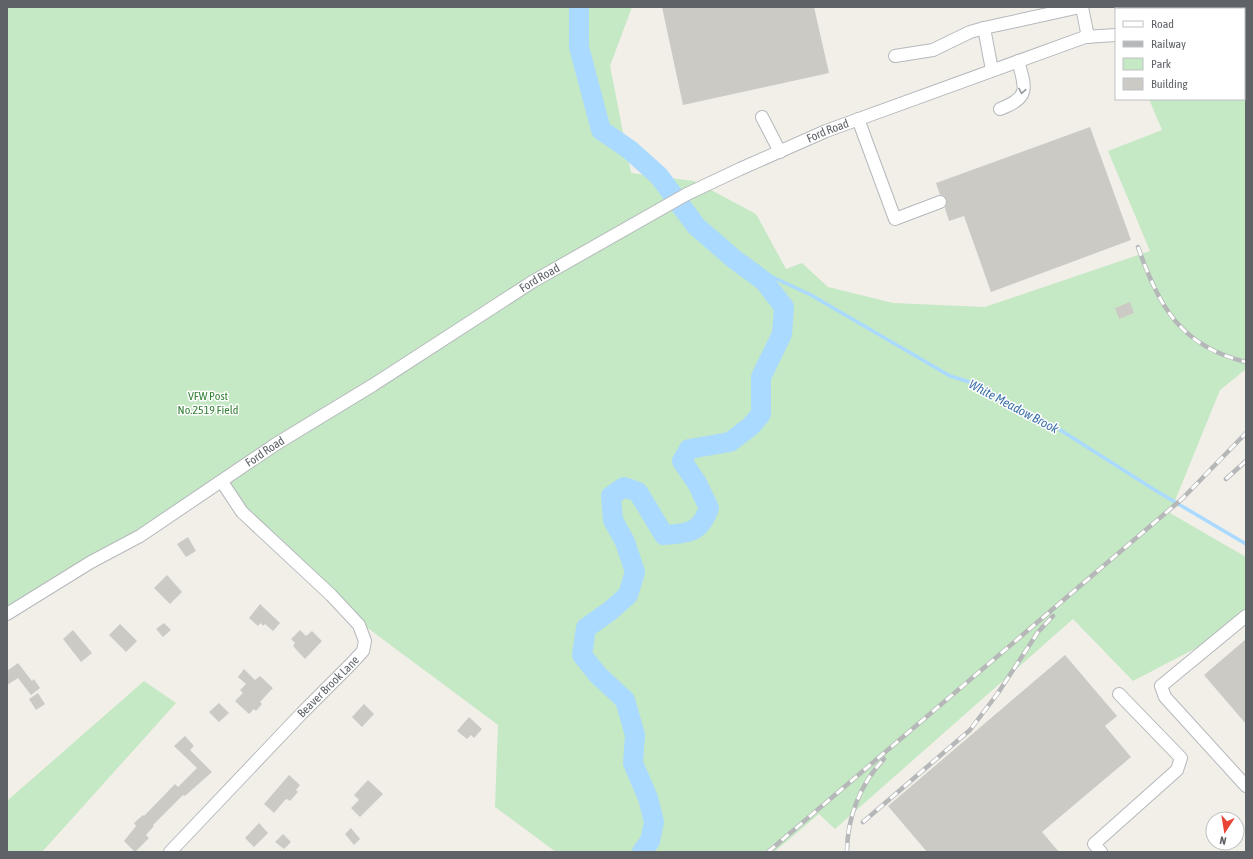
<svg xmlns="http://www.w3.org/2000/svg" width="1253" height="859" viewBox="0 0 1253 859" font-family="'Asap Condensed',sans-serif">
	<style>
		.green { fill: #c5e8c5 }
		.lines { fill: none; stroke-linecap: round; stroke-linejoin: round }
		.stream { stroke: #aadaff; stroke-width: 3.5 }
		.river { stroke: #aadaff; stroke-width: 20 }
		.building { fill: #cccac5 }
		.minor-casing { stroke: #b5b8bc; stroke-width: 14 }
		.minor { stroke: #fff; stroke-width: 12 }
		.rail-casing { stroke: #b6b7b8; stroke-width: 4.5 }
		.rail { stroke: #fff; stroke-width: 3; stroke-dasharray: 9; stroke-linecap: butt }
		.oneway { stroke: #979a9d }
		.labels { text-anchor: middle; stroke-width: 3; stroke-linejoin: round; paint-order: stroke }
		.street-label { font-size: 12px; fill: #5f6368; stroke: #fff }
		.park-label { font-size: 12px; fill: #348238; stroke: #fff }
		.water-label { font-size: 13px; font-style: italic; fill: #4174aa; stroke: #fff }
	</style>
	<rect width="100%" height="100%" fill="#f1efe8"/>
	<!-- green -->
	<path class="green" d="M7,7H632L610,66L631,173L694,181L756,214L786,269L802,263L828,287L893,303L985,307L1150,251L1108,151L1162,130L1149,99H1244V24H1246V369L1220,390L1170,513L1246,557V622L1133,681L1073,619L835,829L819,814L774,852H556L495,807L498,725L365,626L218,481L7,614Z
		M144,681L176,703L42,852H7V801Z"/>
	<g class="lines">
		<!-- stream -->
		<path class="stream" d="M734,259L811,295L950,376L976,384L1032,417L1054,426L1158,492L1246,544"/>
		<!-- river -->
		<path class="river" d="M579,7V47L601,130L630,150L659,176L696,226L734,259L764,281L784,307L782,334L761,377V414L751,426L730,442L689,449L682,461L697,483L709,508C700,533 689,533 664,535L638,492L624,487L611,496L613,520L625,542L635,572L628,595L610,611L586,628L582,655L598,675L625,700L635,735L633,763L648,798L654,822L650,841L642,852"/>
	</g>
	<!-- building -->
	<path class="building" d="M662,7H814L829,73L683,105Z
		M1090,127L1131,240L991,292L964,216L949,221L945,208L947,200L944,196L940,195L936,183Z
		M1130,302L1134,313L1119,319L1115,308Z
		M188,537L196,551L186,557L177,544Z
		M167,575L182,592L170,604L154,588Z
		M260,604L280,623L273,631L265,624L263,626L261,623L258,626L249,618Z
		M164,623L171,630L163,637L156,629Z
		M120,624L137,641L126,652L109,635Z
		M73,630L92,653L81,662L63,639Z
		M300,630L306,636L312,631L322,641L305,659L293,646L295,643L291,639Z
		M1246,639V724L1204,675Z
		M1065,655L1117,716L1105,726L1131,757L1042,832L1059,852H927L888,806Z
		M18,663L32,681L34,679L40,688L31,695L18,678L7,685V671Z
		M244,669L255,680L260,676L273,688L260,702L262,704L256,711L254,709L249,714L235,701L243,693L240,690L246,684L238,677Z
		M38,693L45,704L36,710L29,699Z
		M219,703L229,713L219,722L209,712Z
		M364,704L374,714L362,727L352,717Z
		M469,717L482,729L474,738L471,735L467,739L457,731Z
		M185,736L194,746L190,750L212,772L185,796L183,795L153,825L154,826L146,835L149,838L135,852L124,841L136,826L134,823L143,815L144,816L175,784L178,787L197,768L174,746Z
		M289,775L300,785L296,790L298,792L290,801L287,799L285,800L274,813L264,804Z
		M368,780L383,794L360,817L351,808L359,800L354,795Z
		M259,823L268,833L254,847L245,838Z
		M351,828L360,839L354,845L345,834Z
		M283,834L291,842L284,849L275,842Z"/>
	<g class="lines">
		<!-- minor casing -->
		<g class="minor-casing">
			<g id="minor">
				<path d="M1082,7L1088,37"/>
				<path d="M1244,25H1246"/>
				<path d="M984,28L992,70"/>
				<path d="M895,56L933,50L970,32L984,28L1080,7"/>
				<path d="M1000,109C1030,97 1026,89 1018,61"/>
				<path d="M762,117L780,152"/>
				<path d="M858,119L895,219L940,202"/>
				<path id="s1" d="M7,614L91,562L140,536L276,444L373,385L532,282L687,194L740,169L826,131L1085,37L1116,35"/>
				<path d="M1246,616L1161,686L1165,697L1246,786"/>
				<path id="s2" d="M170,852L302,713L351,664L363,651L365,641L359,625L331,595L242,512L222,482"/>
				<path d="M1101,852L1094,844L1177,770L1181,758L1119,694"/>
			</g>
		</g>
		<!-- minor -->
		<use href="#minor" class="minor"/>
		<!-- rail casing -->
		<g class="rail-casing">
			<path id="rail" d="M1138,247C1159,306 1180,346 1246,362
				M1226,479L1246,461
				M863,822L970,730L998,693L1038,632L1053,616
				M768,852L1182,499L1246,433
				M847,852C847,818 860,784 884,759"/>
		</g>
		<!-- rail -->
		<use href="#rail" class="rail"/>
	</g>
	<!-- one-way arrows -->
	<defs><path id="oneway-chevron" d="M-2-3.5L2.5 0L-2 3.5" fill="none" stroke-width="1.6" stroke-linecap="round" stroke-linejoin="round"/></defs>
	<use class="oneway" href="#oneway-chevron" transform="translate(1022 91) rotate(101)"/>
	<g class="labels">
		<!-- street labels -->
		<g class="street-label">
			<text dy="4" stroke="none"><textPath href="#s1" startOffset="954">Ford Road</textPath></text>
			<text dy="4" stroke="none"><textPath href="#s1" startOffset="630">Ford Road</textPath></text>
			<text dy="4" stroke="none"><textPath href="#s1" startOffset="305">Ford Road</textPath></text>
			<text dy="4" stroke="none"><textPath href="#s2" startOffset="229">Beaver Brook Lane</textPath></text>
		</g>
		<!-- park labels -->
		<g class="park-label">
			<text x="208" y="400">VFW Post<tspan x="208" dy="14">No.2519 Field</tspan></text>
		</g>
		<!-- water labels -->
		<g class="water-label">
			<text transform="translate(1014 406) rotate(28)" y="5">White Meadow Brook</text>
		</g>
	</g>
	<!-- border -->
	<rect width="1253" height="859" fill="none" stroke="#5f6368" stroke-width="16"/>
	<!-- legend -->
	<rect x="1115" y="8" width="130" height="92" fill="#ffffff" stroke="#bfc1c3"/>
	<rect x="1123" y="21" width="20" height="6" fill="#ffffff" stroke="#bfc1c3"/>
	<text x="1151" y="28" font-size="12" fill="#5f6368">Road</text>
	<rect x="1123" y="41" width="20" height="6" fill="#b6b7b8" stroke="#bfc1c3"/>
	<text x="1151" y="48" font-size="12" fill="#5f6368">Railway</text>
	<rect x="1123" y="58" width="20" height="12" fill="#c5e8c5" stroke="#bfc1c3"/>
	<text x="1151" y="68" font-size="12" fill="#5f6368">Park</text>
	<rect x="1123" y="78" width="20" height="12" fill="#cccac5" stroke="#bfc1c3"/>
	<text x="1151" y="88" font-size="12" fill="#5f6368">Building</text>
	<!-- north arrow -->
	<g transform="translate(1225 831) rotate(192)"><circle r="19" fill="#ffffff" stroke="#bfc1c3"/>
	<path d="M0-3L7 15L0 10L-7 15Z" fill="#ea4335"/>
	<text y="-6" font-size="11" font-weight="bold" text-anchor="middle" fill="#5f6368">N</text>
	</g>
</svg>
